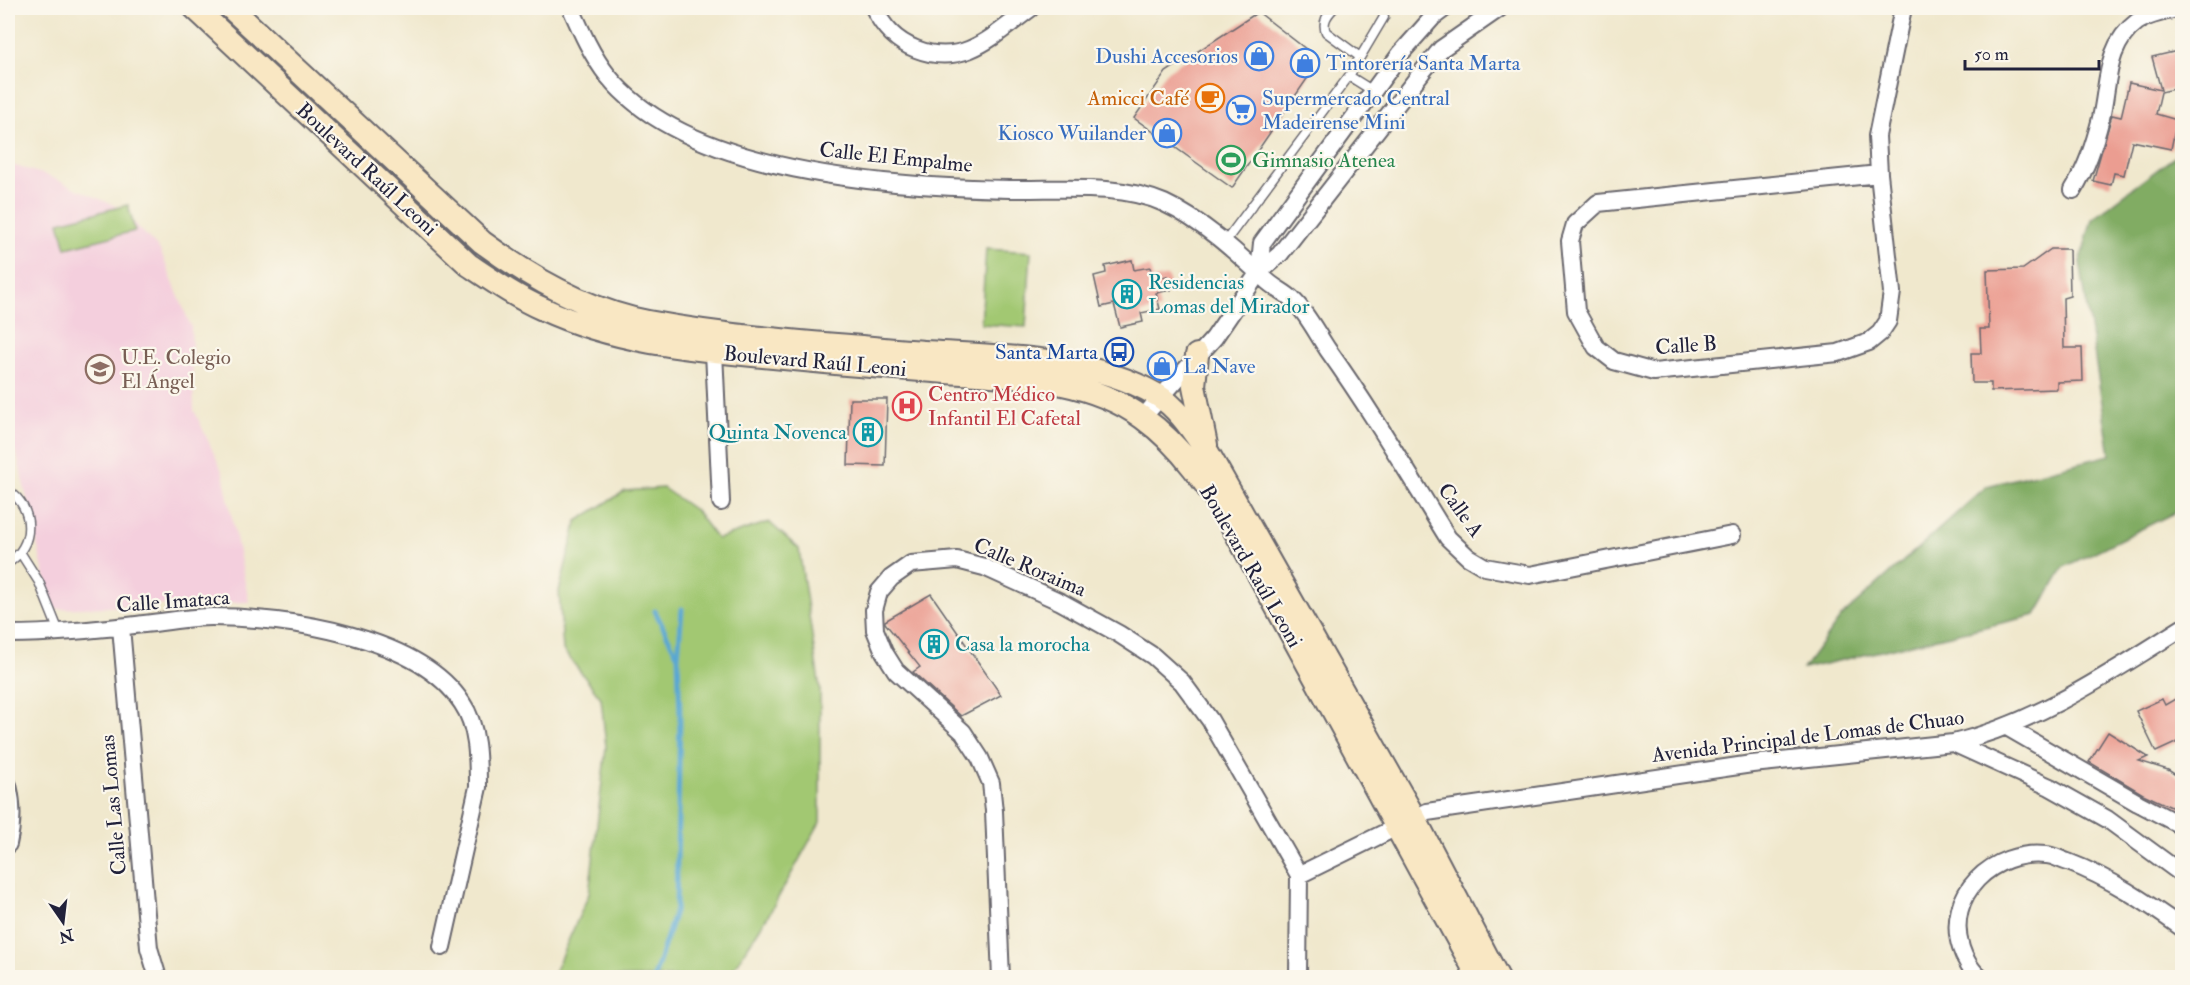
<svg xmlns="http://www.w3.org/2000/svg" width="2190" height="985" viewBox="0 0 2190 985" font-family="'IM FELL Double Pica',serif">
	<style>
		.built { fill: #f4cfdd }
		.green { fill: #a2c872; stroke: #627556; stroke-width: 1.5 }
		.forest { fill: #81ac64; stroke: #526750; stroke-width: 1.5 }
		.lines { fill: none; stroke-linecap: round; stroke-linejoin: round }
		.stream { stroke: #59a7d3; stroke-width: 5 }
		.building { fill: #eb9d91 }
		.lane-casing { stroke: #6a676e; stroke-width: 11 }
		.street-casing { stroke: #6a676e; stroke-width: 20 }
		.secondary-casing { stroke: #6a676e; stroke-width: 26 }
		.lane { stroke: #fff; stroke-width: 8 }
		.street { stroke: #fff; stroke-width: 16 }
		.secondary { stroke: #f9e7c3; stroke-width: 22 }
		.labels { text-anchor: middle; stroke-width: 4.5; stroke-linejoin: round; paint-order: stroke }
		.shop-label { font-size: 21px; fill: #366cbe; stroke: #fbf7ec; text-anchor: start }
		.food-label { font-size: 21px; fill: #c56008; stroke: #fbf7ec; text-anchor: end }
		.street-label { font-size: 21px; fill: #22223b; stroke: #fbf7ec }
		.leisure-label { font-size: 21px; fill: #27864d; stroke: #fbf7ec; text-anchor: start }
		.culture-label { font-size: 21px; fill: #0d838f; stroke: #fbf7ec; text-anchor: start }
		.transit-label { font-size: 21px; fill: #164399; stroke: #fbf7ec; text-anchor: end }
		.education-label { font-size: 21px; fill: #785e54; stroke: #fbf7ec; text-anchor: start }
		.health-label { font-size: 21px; fill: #be3a42; stroke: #fbf7ec; text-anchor: start }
	</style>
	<rect width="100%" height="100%" fill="#fbf7ec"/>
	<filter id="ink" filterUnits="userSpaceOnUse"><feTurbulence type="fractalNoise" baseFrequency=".0167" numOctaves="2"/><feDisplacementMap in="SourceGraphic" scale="12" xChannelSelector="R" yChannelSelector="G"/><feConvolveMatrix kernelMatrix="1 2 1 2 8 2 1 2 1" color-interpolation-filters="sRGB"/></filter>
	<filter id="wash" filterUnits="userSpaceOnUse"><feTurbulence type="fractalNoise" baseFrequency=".008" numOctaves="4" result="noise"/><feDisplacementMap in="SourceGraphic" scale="24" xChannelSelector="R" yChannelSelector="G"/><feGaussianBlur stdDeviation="1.35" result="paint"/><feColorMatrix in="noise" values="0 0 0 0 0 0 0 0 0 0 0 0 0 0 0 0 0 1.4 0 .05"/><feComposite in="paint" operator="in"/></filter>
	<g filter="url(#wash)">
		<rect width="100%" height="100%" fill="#f0e8cd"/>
		<!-- built -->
		<path class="built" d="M8,164L46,175L120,208L160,250L191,327L194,410L223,473L249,602L52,609L16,451L8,453Z"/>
		<!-- green -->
		<path class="green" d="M128,205L135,231L66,248L59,222Z
			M986,249L1031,252L1026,327L981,324Z
			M663,488L696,511L717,539L769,522L799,549L820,689V822L769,914L728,977H552L589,894L606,747L601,698L563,650L559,591L577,521L625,491Z"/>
		<!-- forest -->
		<path class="forest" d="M2182,151V509L2064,567L2036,615L1803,669L1841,617L1987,486L2110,455L2080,262L2092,219Z"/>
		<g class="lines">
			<!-- stream -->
			<path class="stream" d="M655,611L677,655
				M654,978L676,908L680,715L678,657L682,609"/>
		</g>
		<g id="blocks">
			<!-- building -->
			<path class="building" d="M1258,12L1320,60L1232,188L1134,118L1166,72Z
				M2182,50V87L2161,92L2156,114L2177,120L2171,149L2132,141L2124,175L2114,173L2111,185L2093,181L2112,115L2121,117L2129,83L2161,90L2152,57Z
				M2051,249H2069L2070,296L2063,298L2064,348H2082L2083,381L2057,382V389L1991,391V383H1972L1971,353H1981L1980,329H1989L1987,270L2023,269Z
				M1132,260L1134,270L1150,267L1153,279L1168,276L1171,290L1156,293L1160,309L1141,313L1143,322L1120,327L1114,304L1101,307L1094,276L1106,273L1105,266Z
				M850,399H887L885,466L848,465Z
				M931,594L1001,695L961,716L913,672L920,667L885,623V621Z
				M2182,695V740L2156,752L2136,711L2162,699L2165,705Z
				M2108,732L2148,757L2139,761L2168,770L2182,779V812L2143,794L2089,762Z"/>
		</g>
	</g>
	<g filter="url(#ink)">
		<use href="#blocks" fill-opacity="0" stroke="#6a676e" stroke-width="1.5"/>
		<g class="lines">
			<!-- lane casing -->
			<g class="lane-casing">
				<path id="lane" d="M1334,8C1327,15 1322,22 1326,32L1360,57
					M1349,76L1373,91
					M1225,242L1349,76L1384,17L1382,8
					M8,490C35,508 35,546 8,563
					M20,552L39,582L59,632"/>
			</g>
			<!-- street casing -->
			<g class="street-casing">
				<path id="street" d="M571,8C581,31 592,56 608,76C687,174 892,187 1010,189C1059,190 1119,183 1164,203C1203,221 1236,252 1266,280C1274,288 1285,292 1293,300C1307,313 1317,334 1328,350C1371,410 1409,475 1448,538L1468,557L1485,567L1530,575L1732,535
					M874,8C883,27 895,41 916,49C964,68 994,35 1031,8
					M1879,174L1892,292L1888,321L1880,333L1869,342L1838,353L1654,372L1614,361L1596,347L1576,311L1570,241L1575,224L1598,203Z
					M1879,174L1877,136L1903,8
					M2073,190C2087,167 2094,145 2101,118C2109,84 2105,46 2137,22C2149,14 2167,11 2181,8
					M1259,272L1262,243L1401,53L1433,17L1445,8
					M714,352L721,502
					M1143,417L1214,338L1259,272L1280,254L1422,72L1441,49L1500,8
					M121,627L149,948L158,978
					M8,634C54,634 98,629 144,624C166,622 190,617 212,617C287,617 419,636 462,703C478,726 478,760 478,787L442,947
					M2007,727L2138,803L2182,826
					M1953,743L2050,787L2107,819L2182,874
					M8,785C13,806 13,823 8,844
					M1299,875L1427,812L1752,764L1953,743C2037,723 2110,673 2182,628
					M1001,978L994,811L991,783L980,758L963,732L896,671L884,652L875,630L874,610L879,592L891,578L911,564L957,560L984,567L1061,602L1119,634L1153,656L1182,682L1210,720L1299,875L1298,978
					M1981,978C1972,972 1964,958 1961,948C1944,895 1993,849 2046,855C2053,855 2061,860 2068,862C2110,878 2146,902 2182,928"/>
			</g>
			<!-- secondary casing -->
			<g class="secondary-casing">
				<path id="secondary" d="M195,8L469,265C493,281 516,297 543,309C612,341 688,349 763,356C820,362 877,367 934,371C1003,377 1084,374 1143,418C1182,446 1210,488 1234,529L1479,978
					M231,8L482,242C531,278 588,311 648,322C734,338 823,344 910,351C991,357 1084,353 1157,395C1179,408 1194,433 1208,453L1415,819L1498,978
					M1197,355L1194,386L1206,445"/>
			</g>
			<!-- lane -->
			<use href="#lane" class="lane"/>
			<!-- street -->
			<use href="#street" class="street"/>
			<!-- secondary -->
			<use href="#secondary" class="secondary"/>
		</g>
	</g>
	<!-- icons -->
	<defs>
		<g id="shop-ring" transform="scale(1.5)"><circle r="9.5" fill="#fbf7ec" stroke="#3f7fe0" stroke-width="1.5"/><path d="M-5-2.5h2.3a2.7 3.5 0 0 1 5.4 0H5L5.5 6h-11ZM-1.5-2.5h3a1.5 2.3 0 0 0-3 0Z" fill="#3f7fe0"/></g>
		<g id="cafe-ring" transform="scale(1.5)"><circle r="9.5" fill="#fbf7ec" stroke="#e8710a" stroke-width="1.5"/><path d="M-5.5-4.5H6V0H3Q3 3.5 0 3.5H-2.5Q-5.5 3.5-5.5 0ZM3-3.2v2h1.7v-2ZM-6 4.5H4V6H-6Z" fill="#e8710a"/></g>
		<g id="supermarket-ring" transform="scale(1.5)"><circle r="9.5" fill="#fbf7ec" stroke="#3f7fe0" stroke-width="1.5"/><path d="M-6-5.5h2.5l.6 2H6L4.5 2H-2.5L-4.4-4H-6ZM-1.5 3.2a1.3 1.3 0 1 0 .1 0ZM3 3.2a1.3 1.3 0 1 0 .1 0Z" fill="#3f7fe0"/></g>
		<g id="stadium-ring" transform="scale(1.5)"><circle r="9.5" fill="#fbf7ec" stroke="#2e9e5b" stroke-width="1.5"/><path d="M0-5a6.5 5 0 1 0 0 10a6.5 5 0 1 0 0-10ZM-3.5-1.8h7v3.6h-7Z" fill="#2e9e5b"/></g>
		<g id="building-ring" transform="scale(1.5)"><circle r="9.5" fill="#fbf7ec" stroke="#0f9aa8" stroke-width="1.5"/><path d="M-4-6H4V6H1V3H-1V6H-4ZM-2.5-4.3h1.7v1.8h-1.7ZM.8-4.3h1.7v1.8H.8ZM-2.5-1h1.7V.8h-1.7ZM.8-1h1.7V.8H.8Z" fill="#0f9aa8"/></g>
		<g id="bus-ring" transform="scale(1.5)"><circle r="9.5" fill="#fbf7ec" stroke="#1a4fb4" stroke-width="1.5"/><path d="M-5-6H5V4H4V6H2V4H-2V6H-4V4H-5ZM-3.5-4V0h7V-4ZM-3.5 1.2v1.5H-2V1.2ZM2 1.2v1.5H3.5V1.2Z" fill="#1a4fb4"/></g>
		<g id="school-ring" transform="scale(1.5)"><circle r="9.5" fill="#fbf7ec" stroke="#8d6e63" stroke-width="1.5"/><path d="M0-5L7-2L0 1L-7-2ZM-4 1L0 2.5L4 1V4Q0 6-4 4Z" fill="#8d6e63"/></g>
		<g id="hospital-ring" transform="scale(1.5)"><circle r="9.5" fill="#fbf7ec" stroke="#e0444e" stroke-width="1.5"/><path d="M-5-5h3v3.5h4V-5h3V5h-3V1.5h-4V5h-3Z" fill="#e0444e"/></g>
	</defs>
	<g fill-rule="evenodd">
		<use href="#shop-ring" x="1259" y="56"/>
		<use href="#shop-ring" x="1305" y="63"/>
		<use href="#cafe-ring" x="1210" y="98"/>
		<use href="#supermarket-ring" x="1241" y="110"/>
		<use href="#shop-ring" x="1167" y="133"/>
		<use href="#stadium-ring" x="1231" y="160"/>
		<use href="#building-ring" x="1127" y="294"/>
		<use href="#bus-ring" x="1119" y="352"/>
		<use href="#shop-ring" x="1162" y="366"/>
		<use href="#school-ring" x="100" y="369"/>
		<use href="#hospital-ring" x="907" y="406"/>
		<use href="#building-ring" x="868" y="432"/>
		<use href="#building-ring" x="934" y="644"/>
	</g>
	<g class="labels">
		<!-- shop labels -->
		<g class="shop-label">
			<text x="1238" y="63" text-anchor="end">Dushi Accesorios</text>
			<text x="1326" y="70">Tintorería Santa Marta</text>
			<text x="1262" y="105">Supermercado Central<tspan x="1262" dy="24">Madeirense Mini</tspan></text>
			<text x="1146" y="140" text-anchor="end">Kiosco Wuilander</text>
			<text x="1183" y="373">La Nave</text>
		</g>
		<!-- food labels -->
		<g class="food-label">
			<text x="1189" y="105">Amicci Café</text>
		</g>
		<!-- street labels -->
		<g class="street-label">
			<text transform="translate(896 157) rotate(6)" y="7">Calle El Empalme</text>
			<text transform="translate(367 169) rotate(43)" y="7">Boulevard Raúl Leoni</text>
			<text transform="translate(1686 345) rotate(-4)" y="7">Calle B</text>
			<text transform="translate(815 361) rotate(5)" y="7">Boulevard Raúl Leoni</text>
			<text transform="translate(1461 510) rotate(54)" y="7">Calle A</text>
			<text transform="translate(1251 566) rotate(60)" y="7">Boulevard Raúl Leoni</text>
			<text transform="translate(1030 567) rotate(23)" y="7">Calle Roraima</text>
			<text transform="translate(173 601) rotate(-4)" y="7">Calle Imataca</text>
			<text transform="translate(1808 736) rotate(-7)" y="7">Avenida Principal de Lomas de Chuao</text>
			<text transform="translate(113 805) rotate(-95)" y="7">Calle Las Lomas</text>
		</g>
		<!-- leisure labels -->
		<g class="leisure-label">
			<text x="1252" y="167">Gimnasio Atenea</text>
		</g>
		<!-- culture labels -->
		<g class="culture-label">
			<text x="1148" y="289">Residencias<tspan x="1148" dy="24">Lomas del Mirador</tspan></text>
			<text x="847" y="439" text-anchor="end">Quinta Novenca</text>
			<text x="955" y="651">Casa la morocha</text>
		</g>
		<!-- transit labels -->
		<g class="transit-label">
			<text x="1098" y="359">Santa Marta</text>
		</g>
		<!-- education labels -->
		<g class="education-label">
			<text x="121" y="364">U.E. Colegio<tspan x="121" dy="24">El Ángel</tspan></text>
		</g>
		<!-- health labels -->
		<g class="health-label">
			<text x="928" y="401">Centro Médico<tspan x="928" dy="24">Infantil El Cafetal</tspan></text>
		</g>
	</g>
	<!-- margin -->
	<rect width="2190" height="985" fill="none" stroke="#fbf7ec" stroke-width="30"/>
	<!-- north arrow -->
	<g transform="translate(63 922) rotate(166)" stroke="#fbf7ec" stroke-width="4.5" paint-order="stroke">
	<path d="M0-4.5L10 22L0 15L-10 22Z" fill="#22223b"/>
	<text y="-9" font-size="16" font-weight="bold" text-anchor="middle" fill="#22223b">N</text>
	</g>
	<!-- scale -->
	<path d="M1965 60v9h134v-9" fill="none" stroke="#22223b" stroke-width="3"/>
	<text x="1974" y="60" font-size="18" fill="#22223b" stroke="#fbf7ec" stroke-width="4.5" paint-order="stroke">50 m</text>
</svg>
